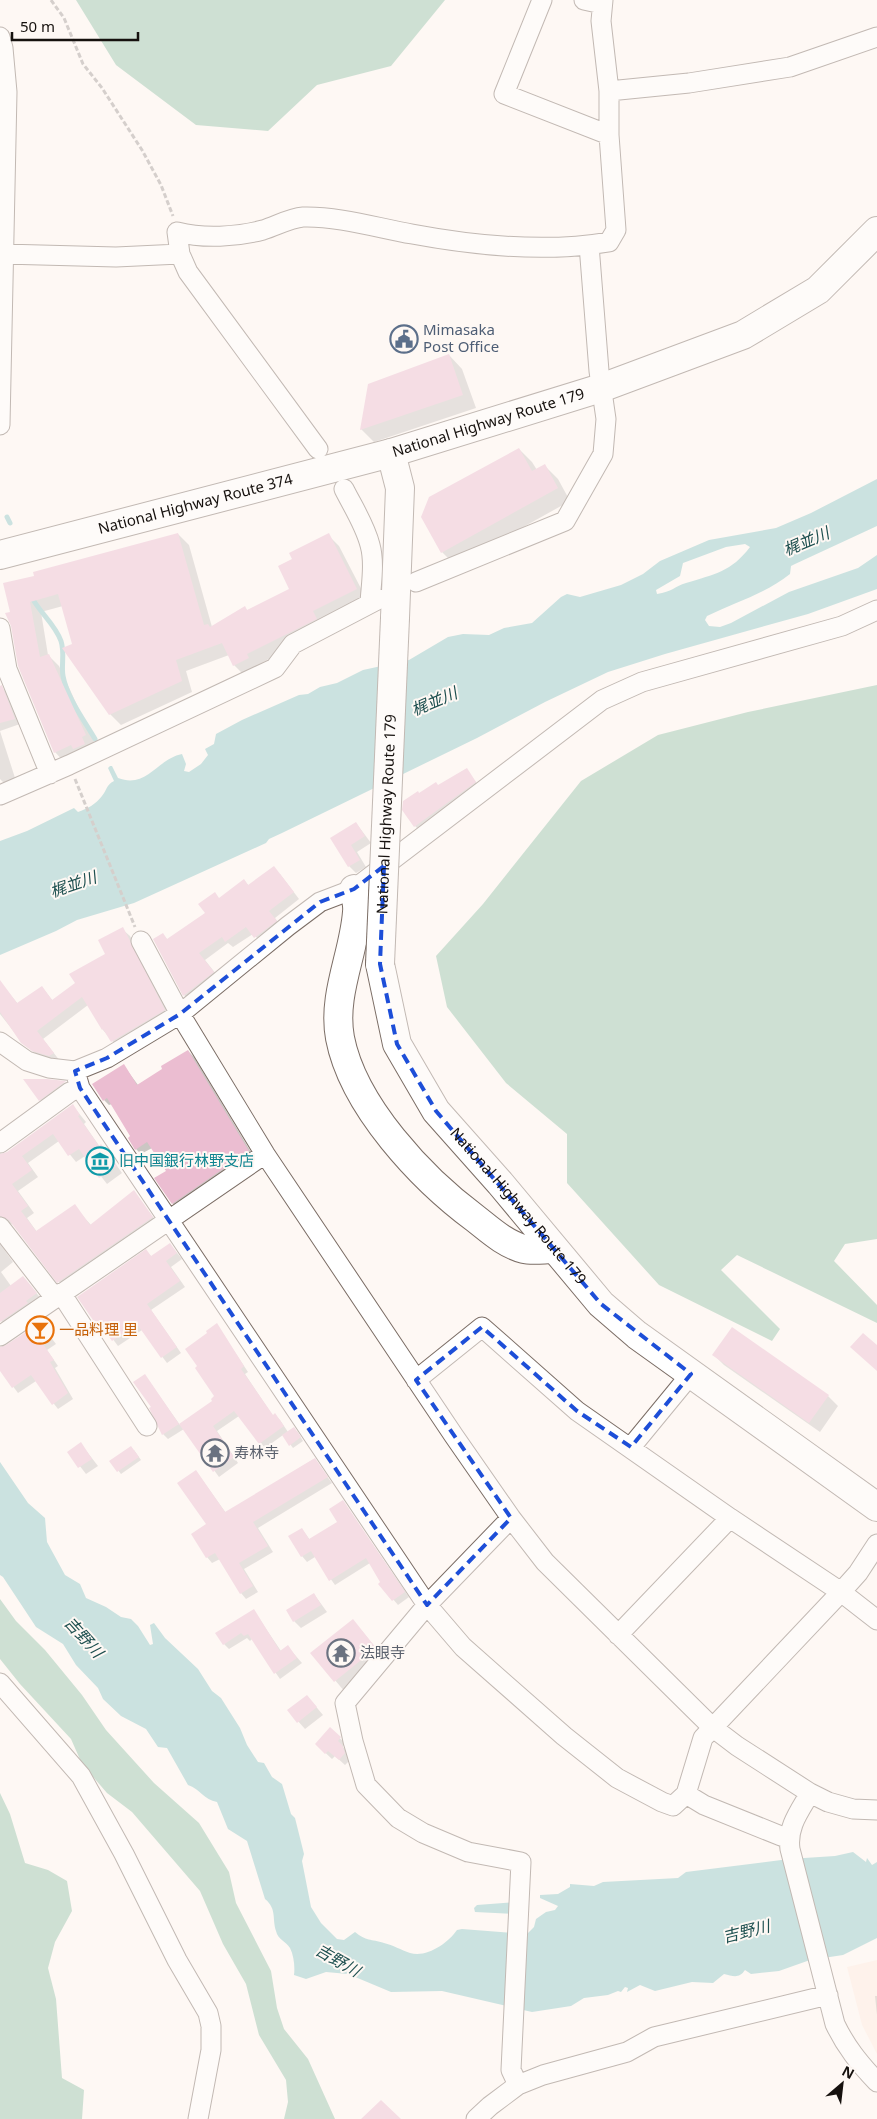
<svg xmlns="http://www.w3.org/2000/svg" width="877" height="2119" viewBox="0 0 877 2119" font-family="'Noto Sans','Noto Sans JP',sans-serif">
	<style>
		.built { fill: #feece1 }
		.forest { fill: #96c3ab }
		.water { fill: #8fc8c7; fill-rule: evenodd }
		.shadow { fill: #0003 }
		.lines { fill: none; stroke-linecap: round; stroke-linejoin: round }
		.stream { stroke: #8fc8c7; stroke-width: 5 }
		.building { fill: #ebbdd1 }
		.street-casing { stroke: #7b6d65; stroke-width: 21 }
		.highway-casing { stroke: #7b6d65; stroke-width: 30 }
		.path { stroke: #a49e9b; stroke-width: 3; stroke-dasharray: 5 2.5; stroke-linecap: butt }
		.street { stroke: #fff; stroke-width: 19 }
		.highway { stroke: #fff; stroke-width: 28 }
		.highway-bridge-casing { stroke: #7b6d65; stroke-width: 30; stroke-linecap: butt }
		.highway-bridge { stroke: #fff; stroke-width: 28 }
		.marked { fill: none; stroke: #1d4ed8; stroke-width: 4; stroke-dasharray: 10 6; stroke-linejoin: round }
		.labels { text-anchor: middle; stroke-width: 4; stroke-linejoin: round; paint-order: stroke }
		.service-label { font-size: 15px; fill: #4e5e75; stroke: #fef8f4; text-anchor: start }
		.street-label { font-size: 15px; fill: #16110e; stroke: #fef8f4 }
		.culture-label { font-size: 15px; fill: #0d838f; stroke: #fef8f4; text-anchor: start }
		.food-label { font-size: 15px; fill: #c56008; stroke: #fef8f4; text-anchor: start }
		.worship-label { font-size: 15px; fill: #5b616d; stroke: #fef8f4; text-anchor: start }
		.water-label { font-size: 16px; font-style: italic; fill: #1d4f4f; stroke: #fef8f4 }
	</style>
	<rect width="100%" height="100%" fill="#fef8f4"/>
	<!-- built -->
	<path class="built" d="M877,1960V2054L862,2025L847,1967Z"/>
	<!-- forest -->
	<path class="forest" d="M76,0H445L391,66L317,85L268,131L196,125L116,65Z
		M877,685V1239L845,1244L834,1261L877,1305V1323L737,1255L721,1270L780,1329L772,1341L659,1285L567,1183V1134L506,1083L447,1007L436,956L483,904L581,781L658,735L748,712Z
		M0,1599L16,1621L45,1650L82,1695L106,1730L154,1783L199,1823L229,1872L236,1903L271,1971L277,2008L284,2029L308,2059L335,2119H284L288,2102L286,2080L259,2035L246,1984L223,1944L200,1891L132,1812L107,1793L82,1764L71,1739L20,1684L0,1659Z
		M0,1793L10,1814L25,1863L48,1870L67,1881L72,1911L55,1942L48,1968L56,1999L62,2078L84,2090L82,2119H0Z"/>
	<!-- water -->
	<path class="water" d="M877,479V526L795,564L791,566L790,574C765,594 735,602 707,616L705,620L709,626L720,627L731,623L789,592L858,568L877,555V589L808,614L665,654L608,672L545,702L477,738L282,833L269,839L266,843L134,903L77,920L56,931L0,955V841L27,831L74,808L78,812C87,809 96,804 102,796C107,790 106,785 114,781L108,768L110,766H112L118,778C147,789 157,759 182,754L186,764L184,771L189,772L201,764L208,755L205,749L214,744L216,734L242,720L299,695L308,694L320,687L337,683L363,670L409,660L448,637L463,634L489,635L504,628L532,623L561,597L567,594L580,597L621,585L643,574L660,561L709,540L776,528L811,513ZM745,544L750,547C731,572 715,574 686,583C675,586 672,592 657,594L656,590L680,576L683,563L726,547Z
		M0,1462L28,1503L45,1518L47,1542L65,1575L80,1584L86,1598L106,1607L121,1617L131,1619L138,1626L150,1645L153,1644L150,1625L154,1623L165,1638L198,1669L212,1691L221,1698L240,1728L247,1745L258,1762L264,1763L272,1777L282,1784L291,1814L295,1818L304,1854L302,1861L311,1907L321,1923L337,1939L344,1940L355,1932C366,1941 371,1939 384,1943C393,1945 401,1950 410,1953C427,1958 448,1943 457,1930L462,1929L527,1934L534,1927L536,1919L546,1912L555,1910L558,1906L540,1898V1895L558,1894L570,1887V1884L594,1886L603,1882L678,1878L686,1872L789,1859L835,1856L853,1852L866,1862L867,1858L872,1865L877,1862V1938L843,1955L810,1960L779,1971L751,1974L745,1970C739,1979 733,1976 724,1974L713,1983L692,1982L655,1991L640,1985L627,1992L628,1988L625,1987L621,1992L618,1991L608,1995L584,1998L571,2006L532,2012L442,1991L391,1992L348,1974L326,1972L306,1979L294,1975C295,1967 294,1956 290,1948C286,1941 278,1940 276,1931C272,1918 277,1909 265,1899L247,1841L228,1829L217,1802C204,1800 200,1789 188,1785L167,1748L158,1747L146,1729L121,1716L103,1699L98,1688L76,1665L63,1644L36,1627L3,1577L0,1575Z
		M515,1902V1914L475,1912L474,1908L477,1905Z"/>
	<!-- shadow -->
	<path class="shadow" d="M449,355L462,369L476,408L374,442L361,429Z
		M519,449L532,462L537,470L545,466L558,479L570,501L455,565L442,552Z
		M178,534L189,545L212,627L245,608L248,611L291,589L293,560L328,535L339,546L367,600L327,630L257,665L259,669L245,676L234,665L229,655L186,671L192,692L121,725L110,714L73,644L63,606L41,612L48,655L59,666L96,746L65,763L55,752L11,613L35,577Z
		M0,687L7,692L20,724L0,731Z
		M0,731L16,781L5,784L0,779Z
		M466,769L481,789L421,832L415,826L420,794L438,786Z
		M356,823L371,843L357,852L366,867L356,873L349,866L332,838Z
		M280,874L299,899L275,918L282,928L262,943L253,934L233,947L228,943L205,960L220,979L190,1001L184,995L163,935L168,940L206,913L244,880L249,886Z
		M122,929L130,936L171,1017L119,1049L103,1030L88,1005L43,1039L60,1061L41,1058L22,1042L0,1014V982L18,1004L42,987L53,1001L76,984L107,954Z
		M188,1051L194,1057L254,1157L178,1209L173,1204L167,1172L152,1148L141,1154L136,1149L132,1137L112,1104L109,1105L104,1100L124,1066L138,1085L164,1069Z
		M47,1080L66,1083L72,1088L46,1106L40,1100Z
		M73,1106L86,1122L84,1124L100,1147L108,1153L122,1173L107,1184L85,1156L76,1162L59,1141L28,1163L38,1177L18,1191L34,1213L27,1218L37,1232L74,1206L91,1225L134,1192L159,1225L65,1289L14,1225L7,1222L0,1225V1155L7,1153Z
		M0,1244L13,1262L1,1272L11,1286L23,1277L43,1301L8,1328L0,1320Z
		M170,1244L182,1259L171,1267L185,1287L151,1310L181,1353L167,1363L142,1330L118,1346L103,1326L101,1328L96,1322L146,1251L152,1257Z
		M40,1323L56,1344L47,1350L58,1366L55,1368L73,1399L58,1409L36,1381L18,1393L0,1369V1348L7,1346Z
		M217,1325L248,1372L245,1374L273,1416L275,1415L280,1420L288,1432L297,1431L303,1441L293,1448L283,1435L265,1448L239,1416L217,1431L238,1463L219,1477L184,1429L168,1439L163,1434L151,1409L152,1408L149,1381L180,1425L214,1401L216,1397L209,1334Z
		M714,1355L828,1396L838,1406L820,1432L724,1365Z
		M81,1444L98,1466L86,1474L69,1452Z
		M134,1450L141,1460L121,1474L111,1461Z
		M314,1459L332,1483L258,1528L273,1552L244,1569L258,1592L246,1599L241,1593L220,1559L212,1563L207,1557L208,1525L196,1471L226,1513Z
		M343,1502L409,1597L398,1605L380,1584L382,1582L370,1563L335,1585L315,1557L307,1562L302,1556V1529L310,1540L338,1523Z
		M314,1594L327,1612L301,1628L294,1621Z
		M254,1611L281,1651L288,1647L302,1663L280,1679L252,1639L250,1641L247,1638L229,1649L224,1644Z
		M362,1631L385,1659L345,1692L312,1653Z
		M313,1703L323,1715L305,1729L289,1711Z
		M330,1729L345,1743L343,1747L348,1752L350,1760L345,1765L335,1756L332,1759L316,1744Z
		M875,1996H877V2015Z"/>
	<g class="lines">
		<!-- stream -->
		<path class="stream" d="M7,517L10,523
			M31,596C39,612 55,624 61,641C65,653 61,665 63,676C67,698 84,720 95,739"/>
	</g>
	<!-- building -->
	<path class="building" d="M449,354L463,395L360,430L368,384Z
		M519,448L532,471L545,464L558,488L441,553L421,517L429,497Z
		M178,533L204,625L208,624L210,627L245,606L247,610L289,589L278,566L292,559L289,553L329,533L357,589L313,611L317,619L247,654L249,658L233,666L222,643L176,660L182,681L109,715L62,648L72,644L58,594L30,602L40,657L49,654L86,735L82,737L85,744L73,749L71,745L54,753L18,666L11,626L5,613L10,612L3,583L34,576L33,572Z
		M2,685L15,719L0,723V686Z
		M467,768L476,782L414,827L402,810L403,801L418,791L419,793L436,782L438,785Z
		M356,822L365,836L351,845L360,860L348,867L330,838Z
		M274,866L294,892L269,911L277,921L254,938L246,927L225,942L222,937L199,953L214,972L183,996L153,939L163,933L167,939L205,913L198,904L215,892L219,898L244,879L248,885Z
		M123,927L165,1010L111,1042L103,1029L102,1030L82,997L37,1031L54,1053L49,1056L32,1051L21,1043L0,1012V980L17,1003L42,986L52,1000L75,983L69,974L105,954L98,940Z
		M188,1050L249,1151L172,1204L154,1178L166,1171L147,1142L135,1150L128,1138L130,1136L107,1098L103,1101L92,1084L124,1064L137,1085L162,1069L161,1066Z
		M23,1079H47L66,1081L39,1101Z
		M73,1104L80,1115L78,1116L99,1146L101,1144L117,1166L99,1178L79,1149L68,1156L53,1134L22,1156L32,1170L12,1184L28,1206L21,1211L36,1231L75,1204L90,1225L134,1190L153,1217L57,1283L9,1220L0,1216V1154L7,1152Z
		M170,1243L177,1253L166,1261L180,1281L147,1304L177,1347L161,1358L137,1324L112,1341L98,1321L95,1323L77,1297L146,1249L151,1256Z
		M23,1276L37,1293L26,1301L28,1303L0,1322V1293Z
		M41,1322L52,1338L43,1344L54,1360L50,1362L68,1393L52,1405L31,1375L12,1388L0,1371V1347L6,1345Z
		M217,1323L244,1366L241,1369L273,1415L275,1413L284,1426L259,1444L234,1411L213,1426L234,1457L213,1472L179,1424L162,1435L149,1408L151,1407L133,1382L145,1374L179,1424L212,1401L211,1399L214,1396L195,1368L197,1366L185,1349L207,1333L206,1331Z
		M732,1327L829,1395L809,1423L712,1355Z
		M863,1333L877,1345V1371L850,1347Z
		M294,1427L301,1437L289,1446L282,1435Z
		M81,1442L92,1459L78,1468L67,1452Z
		M131,1446L139,1457L117,1472L109,1461Z
		M315,1458L328,1477L253,1522L268,1546L239,1563L253,1586L240,1594L215,1553L206,1558L191,1534L206,1524L177,1483L196,1470L225,1512Z
		M343,1500L405,1592L392,1601L378,1584L380,1582L366,1558L329,1581L311,1551L301,1557L288,1536L302,1528L309,1539L337,1522L329,1509Z
		M314,1593L321,1605L293,1622L286,1610Z
		M254,1609L280,1651L288,1645L297,1658L274,1674L248,1634L244,1636L241,1633L223,1645L215,1633Z
		M353,1619L376,1648L334,1682L310,1653Z
		M307,1695L317,1707L297,1723L287,1710Z
		M330,1727L341,1737L338,1741L342,1745L345,1753L339,1760L328,1751L325,1754L315,1744Z
		M381,2100L401,2119H361Z"/>
	<g class="lines">
		<!-- street casing -->
		<g class="street-casing">
			<path id="street" d="M542,0L504,94L609,135
				M584,0L602,4
				M0,37L3,48L7,92L0,425
				M609,91L689,83L790,67L877,37
				M3,254L116,257L180,254
				M318,449L188,272L180,254L177,232C204,239 236,237 263,230C276,226 290,218 303,217C338,216 378,228 412,234C476,246 545,253 609,242L616,230L609,135V91L601,21L603,0
				M344,489C353,507 365,525 370,545C375,563 371,585 370,603
				M416,582L565,521L603,454L606,419L599,371L589,245
				M0,628L7,669L50,774
				M0,795L69,765L275,668L293,644L379,599
				M141,941L180,1014L265,1154L454,1436L511,1518L545,1562L712,1727L737,1746L810,1793L828,1802L853,1809L877,1810
				M0,1042L27,1061L49,1068L75,1071L107,1058L180,1014L288,926L320,902L354,889L602,700L642,682L842,626L877,610
				M75,1071L80,1088L427,1605L463,1647L564,1736L617,1778L662,1802L673,1806L686,1794L703,1738L841,1592L858,1573L877,1544
				M0,1143L70,1092L80,1088
				M0,1227L55,1298
				M61,1293L147,1426
				M0,1336L265,1154
				M416,1380L482,1327L577,1411L730,1518L841,1592L877,1620
				M631,1447L691,1374
				M511,1518L427,1605L345,1703L353,1741L366,1785L398,1818L423,1833L468,1852L521,1862L511,2070L518,2085
				M618,1635L730,1518
				M0,1683L81,1776L124,1854L177,1960L208,2013L211,2026V2050L198,2119
				M810,1793C799,1812 787,1827 790,1849L835,2024C846,2047 859,2063 877,2082
				M686,1794L704,1805L781,1836L788,1837
				M476,2119L490,2106L518,2085L543,2075L627,2052L654,2037L828,1995"/>
		</g>
		<!-- highway casing -->
		<g class="highway-casing">
			<g id="highway">
				<path d="M391,453L400,488L395,618"/>
				<path id="s1" d="M0,555L391,453L601,388L743,335L818,290L877,231"/>
				<path d="M354,889C355,896 358,904 357,912C354,954 332,995 340,1038C353,1106 422,1179 476,1219C490,1230 505,1244 524,1249C532,1251 545,1249 554,1249"/>
				<path id="s2" d="M380,964L397,1044L436,1111L500,1183L601,1304L637,1335L877,1507"/>
			</g>
		</g>
		<!-- path -->
		<path class="path" d="M51,0L64,18L83,64L102,88L142,150L161,185L173,216
			M75,779L135,927"/>
		<!-- street -->
		<use href="#street" class="street"/>
		<!-- highway -->
		<use href="#highway" class="highway"/>
		<!-- highway-bridge casing -->
		<g class="highway-bridge-casing">
			<g id="highway-bridge">
				<path id="s3" d="M380,964L395,618"/>
			</g>
		</g>
		<!-- highway-bridge -->
		<use href="#highway-bridge" class="highway-bridge"/>
	</g>
	<!-- marked area -->
	<path d="M0 0H877V2119H0ZM384,866L380,964L397,1044L436,1111L601,1304L691,1374L631,1447L577,1411L482,1327L416,1380L511,1518L427,1605L80,1088L75,1071L107,1058L180,1014L320,902L354,889Z" fill="#fef8f4" fill-opacity=".55" fill-rule="evenodd"/>
	<path class="marked" d="M384,866L380,964L397,1044L436,1111L601,1304L691,1374L631,1447L577,1411L482,1327L416,1380L511,1518L427,1605L80,1088L75,1071L107,1058L180,1014L320,902L354,889Z"/>
	<!-- icons -->
	<defs>
		<g id="civic-ring" transform="scale(1.4375)"><circle r="9.5" fill="#fef8f4" stroke="#5c6f8a" stroke-width="1.5"/><path d="M-.6-6.5H3V-4.5H.6V-3L4-1V1h2V6H-6V1h2V-1L-.6-3ZM-1.2 2.5V6h2.4V2.5Z" fill="#5c6f8a"/></g>
		<g id="museum-ring" transform="scale(1.4375)"><circle r="9.5" fill="#fef8f4" stroke="#0f9aa8" stroke-width="1.5"/><path d="M0-6L6-3V-2H-6V-3ZM-5-1h2V3h-2ZM-1-1h2V3h-2ZM3-1h2V3H3ZM-6 4H6V6H-6Z" fill="#0f9aa8"/></g>
		<g id="bar-ring" transform="scale(1.4375)"><circle r="9.5" fill="#fef8f4" stroke="#e8710a" stroke-width="1.5"/><path d="M-6-5H6L.8 .8V4.5H3.5V6h-7V4.5H-.8V.8Z" fill="#e8710a"/></g>
		<g id="temple-ring" transform="scale(1.4375)"><circle r="9.5" fill="#fef8f4" stroke="#6b7280" stroke-width="1.5"/><path d="M0-6L5-2H3V0L6.5 2.5H4V6H1.5V3h-3V6H-4V2.5H-6.5L-3 0V-2H-5Z" fill="#6b7280"/></g>
	</defs>
	<g fill-rule="evenodd">
		<use href="#civic-ring" x="404" y="339"/>
		<use href="#museum-ring" x="100" y="1161"/>
		<use href="#bar-ring" x="40" y="1330"/>
		<use href="#temple-ring" x="215" y="1453"/>
		<use href="#temple-ring" x="341" y="1653"/>
	</g>
	<g class="labels">
		<!-- service labels -->
		<g class="service-label">
			<text x="423" y="335">Mimasaka<tspan x="423" dy="17">Post Office</tspan></text>
		</g>
		<!-- street labels -->
		<g class="street-label">
			<text dy="5" stroke="none"><textPath href="#s1" startOffset="506">National Highway Route 179</textPath></text>
			<text dy="5" stroke="none"><textPath href="#s1" startOffset="202">National Highway Route 374</textPath></text>
			<text dy="5" stroke="none"><textPath href="#s3" startOffset="150">National Highway Route 179</textPath></text>
			<text dy="5" stroke="none"><textPath href="#s2" startOffset="285">National Highway Route 179</textPath></text>
		</g>
		<!-- culture labels -->
		<g class="culture-label">
			<text x="119" y="1166">旧中国銀行林野支店</text>
		</g>
		<!-- food labels -->
		<g class="food-label">
			<text x="59" y="1335">一品料理 里</text>
		</g>
		<!-- worship labels -->
		<g class="worship-label">
			<text x="234" y="1458">寿林寺</text>
			<text x="360" y="1658">法眼寺</text>
		</g>
		<!-- water labels -->
		<g class="water-label">
			<text transform="translate(806 541) rotate(-23)" y="6">梶並川</text>
			<text transform="translate(434 701) rotate(-23)" y="6">梶並川</text>
			<text transform="translate(73 884) rotate(-19)" y="6">梶並川</text>
			<text transform="translate(84 1637) rotate(48)" y="6">吉野川</text>
			<text transform="translate(746 1931) rotate(-14)" y="6">吉野川</text>
			<text transform="translate(338 1960) rotate(30)" y="6">吉野川</text>
		</g>
	</g>
	<!-- north arrow -->
	<g transform="translate(842 2084) rotate(28)" stroke="#fef8f4" stroke-width="4" paint-order="stroke">
	<path d="M0-4L9 19L0 12L-9 19Z" fill="#16110e"/>
	<text y="-8" font-size="14" font-weight="bold" text-anchor="middle" fill="#16110e">N</text>
	</g>
	<!-- scale -->
	<path d="M12 32v8h126v-8" fill="none" stroke="#16110e" stroke-width="2.5"/>
	<text x="20" y="32" font-size="15" fill="#16110e" stroke="#fef8f4" stroke-width="4" paint-order="stroke">50 m</text>
</svg>
